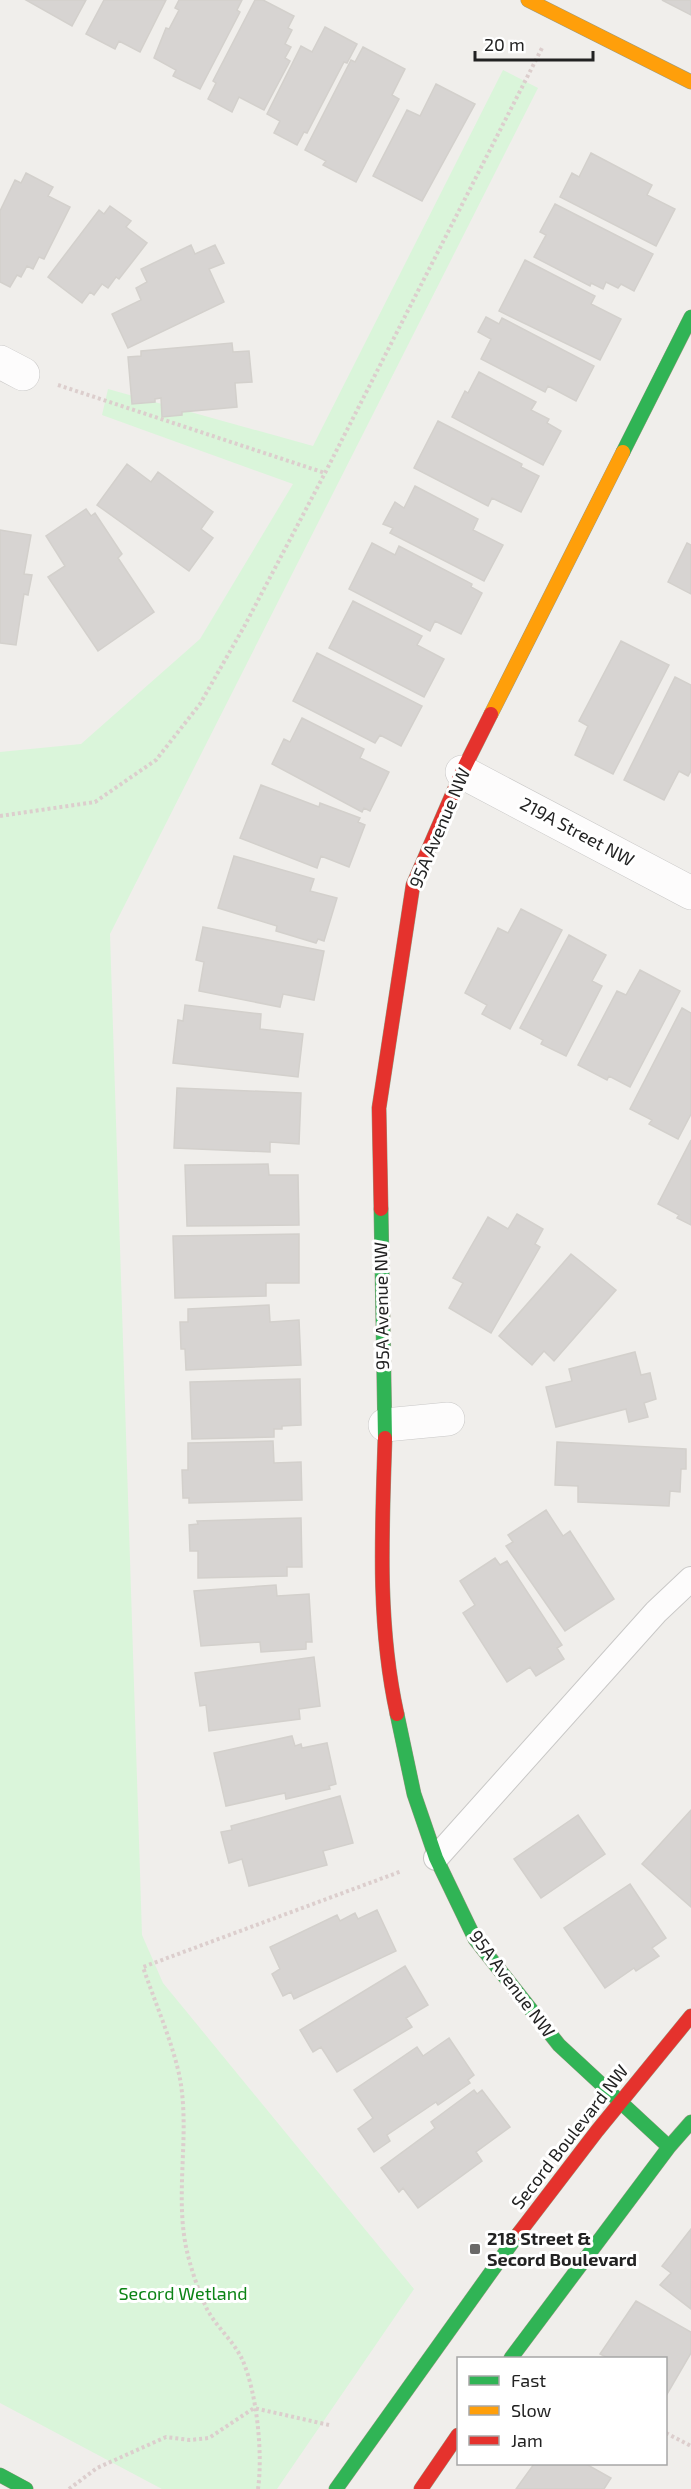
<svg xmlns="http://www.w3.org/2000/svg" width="691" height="2489" viewBox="0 0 691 2489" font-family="'Exo 2',sans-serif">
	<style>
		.park { fill: #daf5da }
		.building { fill: #d7d4d2; stroke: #d3d0cc; stroke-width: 1.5 }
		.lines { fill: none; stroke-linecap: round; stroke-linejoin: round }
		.lane-casing { stroke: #c9c8c7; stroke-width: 26 }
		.street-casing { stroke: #c9c8c7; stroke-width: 34 }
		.fast-casing { stroke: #999a82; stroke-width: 15 }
		.slow-casing { stroke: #999a82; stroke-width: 15 }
		.jam-casing { stroke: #999a82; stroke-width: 15 }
		.path { stroke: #dccecd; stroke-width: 4; stroke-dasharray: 3 3; stroke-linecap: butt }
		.lane { stroke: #fdfcfc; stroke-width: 24 }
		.street { stroke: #fdfcfc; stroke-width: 33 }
		.fast { stroke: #30b455; stroke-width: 14 }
		.slow { stroke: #ff9f0a; stroke-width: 14 }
		.jam { stroke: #e5322d; stroke-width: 14 }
		.poi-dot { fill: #6a6968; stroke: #fff; stroke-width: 2 }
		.labels { text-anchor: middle; stroke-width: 6; stroke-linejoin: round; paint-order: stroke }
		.street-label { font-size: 18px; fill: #222; stroke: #fff }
		.poi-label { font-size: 18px; font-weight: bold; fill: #222; stroke: #fff; text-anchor: start }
		.park-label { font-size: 18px; fill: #0c8416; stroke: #fff }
	</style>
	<rect width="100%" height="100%" fill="#f0eeeb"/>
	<!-- park -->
	<path class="park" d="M503,70L538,88L110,934L142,1935L163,1983L414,2289L277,2489H162L0,2403V752L81,744L200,639L293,484L102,415L108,389L313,446Z"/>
	<!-- building -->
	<path class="building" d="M26,0H86L72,26Z
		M104,0H166L140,52L119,41L115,49L86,34Z
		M179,0H242L237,10L240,12L200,89L173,76L176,70L154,58L166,28L169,29L179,10L175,8Z
		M255,0H263L294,16L288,28L292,30L285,44L291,47L285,58L290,61L264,110L239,97L232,112L208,99L216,83L213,81Z
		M662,0H691V15Z
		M325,27L357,44L347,63L344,62L307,133L304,132L297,145L274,133L280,121L267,114L301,46L312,52Z
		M363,47L405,69L392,95L399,99L356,182L323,165L326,161L305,150L351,60L355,62Z
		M436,84L475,104L422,201L373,176L407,110L420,116Z
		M591,153L652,185L647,195L675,209L656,246L560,197L572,173L579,177Z
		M26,173L53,187L48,196L70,207L44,259L39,257L33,269L27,266L21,277L17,275L10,287L0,282V211L15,180L21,183Z
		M555,204L653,254L634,291L621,284L618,288L606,282L603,289L591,283L590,286L534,257L546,235L540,232Z
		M110,206L131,221L126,227L147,243L119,279L116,277L108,288L102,284L94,295L90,292L82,303L48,277L99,210L104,214Z
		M191,245L195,254L215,245L224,263L209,269L224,302L128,348L112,314L141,300L136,288L147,282L141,269Z
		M525,260L595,296L591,304L621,319L600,360L499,311Z
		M486,317L499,324L502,318L594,366L576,401L548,386L545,392L481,359L491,339L478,332Z
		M232,343L233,352L249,351L252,382L235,383L237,407L182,412V415L162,417L161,398L155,399V402L132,404L128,357L141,356V351Z
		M479,372L536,402L531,410L549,419L547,423L561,431L543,465L452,417L465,391L468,393Z
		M438,421L522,464L521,467L539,476L521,512L492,498L488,506L414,468Z
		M127,464L151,482L158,472L213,512L201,529L213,538L189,571L97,505Z
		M415,486L478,519L473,530L503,545L484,581L390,533L393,528L383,524L395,502L404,508Z
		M86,509L91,516L95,513L122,554L118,558L154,612L98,651L48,577L65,566L46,536Z
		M0,530L31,535L24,574L32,575L28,595L24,594L16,645L0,643Z
		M372,543L395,555L399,546L472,584L471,587L482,593L461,634L435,621L430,631L349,589Z
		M687,543L691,545V594L668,582Z
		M353,601L422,636L417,645L444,659L424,697L329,648Z
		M621,641L669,665L613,774L575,755L588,726L579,721Z
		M317,653L422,706L401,746L380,735L375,743L293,701Z
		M675,677L691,685V771L688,776L679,771L664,800L624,780Z
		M302,718L364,749L360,758L389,772L370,811L364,808L362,812L272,764L284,739L290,742Z
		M261,785L319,807L320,803L360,818L358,822L365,825L349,867L321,856L317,868L240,838Z
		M234,856L314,879L310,891L337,898L324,941L318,939L316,943L276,931L277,926L218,908Z
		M521,909L562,930L510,1029L482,1014L487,1005L465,993L498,928L508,933Z
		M203,927L324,951L314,1000L283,994L280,1007L199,991L204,962L196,960Z
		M569,935L606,955L592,981L602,986L566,1056L541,1044L543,1040L520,1028Z
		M640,970L680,991L630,1087L609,1076L607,1080L578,1065L617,991L626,995Z
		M185,1005L261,1014L260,1029L303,1034L298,1077L173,1063L178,1020L183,1021Z
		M682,1008L691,1013V1114L678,1139L649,1124L652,1120L630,1109Z
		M177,1088L301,1093L299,1144L270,1142V1152L174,1148Z
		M691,1140V1225L677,1218L679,1215L658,1204Z
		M268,1164L269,1175H298L299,1225L187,1226L185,1165Z
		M517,1214L543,1229L535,1244L540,1247L491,1333L449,1308L463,1283L453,1278L488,1217L508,1229Z
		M299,1234V1283H266V1296L175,1298L173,1236Z
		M571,1254L616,1290L554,1361L544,1351L532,1365L499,1336Z
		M269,1305L270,1322L299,1320L301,1365L186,1370L185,1349H181L180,1322H188V1309Z
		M635,1352L641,1375L650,1373L656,1399L644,1403L648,1417L629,1422L626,1409L556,1427L546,1387L572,1381L569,1369Z
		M300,1379L301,1425L282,1426V1429H274V1437L192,1439L190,1382Z
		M273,1441L274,1463L301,1462L302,1500L189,1503V1498H183L182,1470H188V1443Z
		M557,1442L686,1449V1469H681L680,1492L670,1491L669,1506L578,1502V1486L555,1485Z
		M546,1510L563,1536L570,1531L614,1599L565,1631L506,1546L513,1542L508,1535Z
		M301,1518L302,1567H287V1576L198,1578V1551H190L189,1525L198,1524L197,1521Z
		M495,1558L500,1565L507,1561L562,1645L557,1648L564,1659L536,1676L530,1667L507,1682L463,1613L475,1605L460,1581Z
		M276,1585L277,1596L309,1594L312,1642H306V1649L261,1652L260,1642L201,1646L194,1591Z
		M314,1657L320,1706L299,1709L300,1719L209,1731L206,1705L200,1706L195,1673Z
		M292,1736L295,1746L301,1744L302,1748L327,1743L336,1784L329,1786L330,1789L286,1799L285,1793L226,1806L214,1753Z
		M340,1796L353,1843L323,1851L327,1865L249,1886L242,1859L229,1863L221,1832L232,1830L231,1826Z
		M691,1810V1907L642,1864Z
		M578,1815L605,1854L541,1898L514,1859Z
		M630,1884L666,1938L652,1948L659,1956L636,1971L634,1968L605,1988L564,1928Z
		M377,1910L396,1951L294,1999L291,1992L283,1996L272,1974L280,1969L270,1947L337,1915L340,1921L355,1913L358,1919Z
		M405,1966L428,2005L406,2018L412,2027L337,2072L321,2047L313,2052L300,2030Z
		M449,2038L474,2075L468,2080L470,2083L438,2105L436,2102L387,2135L390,2141L374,2152L358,2129L373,2118L354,2090L417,2047L423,2056Z
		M474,2090L477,2094L482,2090L510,2127L476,2152L482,2161L418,2208L403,2188L399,2192L381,2168L435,2128L431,2122Z
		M691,2229V2309L660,2285L671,2273L662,2266Z
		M636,2301L691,2332V2353L666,2396V2358H608L600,2354Z
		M534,2464H586L611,2478L604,2489H516Z"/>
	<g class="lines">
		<!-- lane casing -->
		<g class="lane-casing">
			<path id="lane" d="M436,1858L656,1612L691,1579"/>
		</g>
		<!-- street casing -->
		<g class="street-casing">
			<path id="street" d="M0,362L23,374
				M462,772L691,893
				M385,1425L448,1419"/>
		</g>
		<!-- fast casing -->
		<g class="fast-casing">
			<path id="fast" d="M623,452L691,317
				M381,1209L385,1438
				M397,1714L414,1794L436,1858L475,1939L559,2045L669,2147
				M511,2358L669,2147L691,2122
				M0,2475L26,2489
				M336,2489L519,2233"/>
		</g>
		<!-- slow casing -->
		<g class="slow-casing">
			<path id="slow" d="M528,0L691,82
				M491,714L623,452"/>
		</g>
		<!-- jam casing -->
		<g class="jam-casing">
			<path id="jam" d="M381,1209L379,1108L413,885L462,772L491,714
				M385,1438C382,1531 377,1623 397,1714
				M519,2233L597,2131L691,2016
				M421,2489L458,2435"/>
		</g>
		<!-- path -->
		<path class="path" d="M58,385L325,473
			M0,816L95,802L156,760L200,704L245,625L325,473L542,48
			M666,2433L691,2446
			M69,2489L97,2468L166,2437L190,2440L209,2438L254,2408L329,2425
			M258,2489C263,2454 257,2392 242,2359C233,2340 215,2326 206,2307C198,2290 190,2266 186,2247C175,2192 190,2134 180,2079C174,2046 154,2000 143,1967L402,1871"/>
		<!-- lane -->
		<use href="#lane" class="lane"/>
		<!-- street -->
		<use href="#street" class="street"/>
		<!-- fast -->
		<use href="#fast" class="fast"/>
		<!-- slow -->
		<use href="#slow" class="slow"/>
		<!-- jam -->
		<use href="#jam" class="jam"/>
	</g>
	<!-- markers -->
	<rect class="poi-dot" x="469" y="2243" width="12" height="12" rx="3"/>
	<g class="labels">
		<!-- street labels -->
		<g class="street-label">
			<text transform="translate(440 828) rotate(-67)" y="6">95A Avenue NW</text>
			<text transform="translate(577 832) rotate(28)" y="6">219A Street NW</text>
			<text transform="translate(382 1306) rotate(-91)" y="6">95A Avenue NW</text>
			<text transform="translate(512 1984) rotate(53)" y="6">95A Avenue NW</text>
			<text transform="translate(570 2137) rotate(-52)" y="6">Secord Boulevard NW</text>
		</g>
		<!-- poi labels -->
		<g class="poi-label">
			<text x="487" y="2245">218 Street &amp;<tspan x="487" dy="21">Secord Boulevard</tspan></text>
		</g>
		<!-- park labels -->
		<g class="park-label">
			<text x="183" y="2300">Secord Wetland</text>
		</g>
	</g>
	<!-- legend -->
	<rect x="457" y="2357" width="210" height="108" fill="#ffffff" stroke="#a7a7a7" stroke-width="1.5"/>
	<rect x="469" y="2376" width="30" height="9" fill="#30b455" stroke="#a7a7a7" stroke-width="1.5"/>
	<text x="511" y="2387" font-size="18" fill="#222222">Fast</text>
	<rect x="469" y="2406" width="30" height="9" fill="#ff9f0a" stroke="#a7a7a7" stroke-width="1.5"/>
	<text x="511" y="2417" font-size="18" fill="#222222">Slow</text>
	<rect x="469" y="2436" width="30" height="9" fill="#e5322d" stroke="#a7a7a7" stroke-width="1.5"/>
	<text x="511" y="2447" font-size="18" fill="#222222">Jam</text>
	<!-- scale -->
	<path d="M475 51v9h118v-9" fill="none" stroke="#222222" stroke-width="3"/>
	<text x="484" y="51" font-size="18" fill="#222222" stroke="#ffffff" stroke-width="4.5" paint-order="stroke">20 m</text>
</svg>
